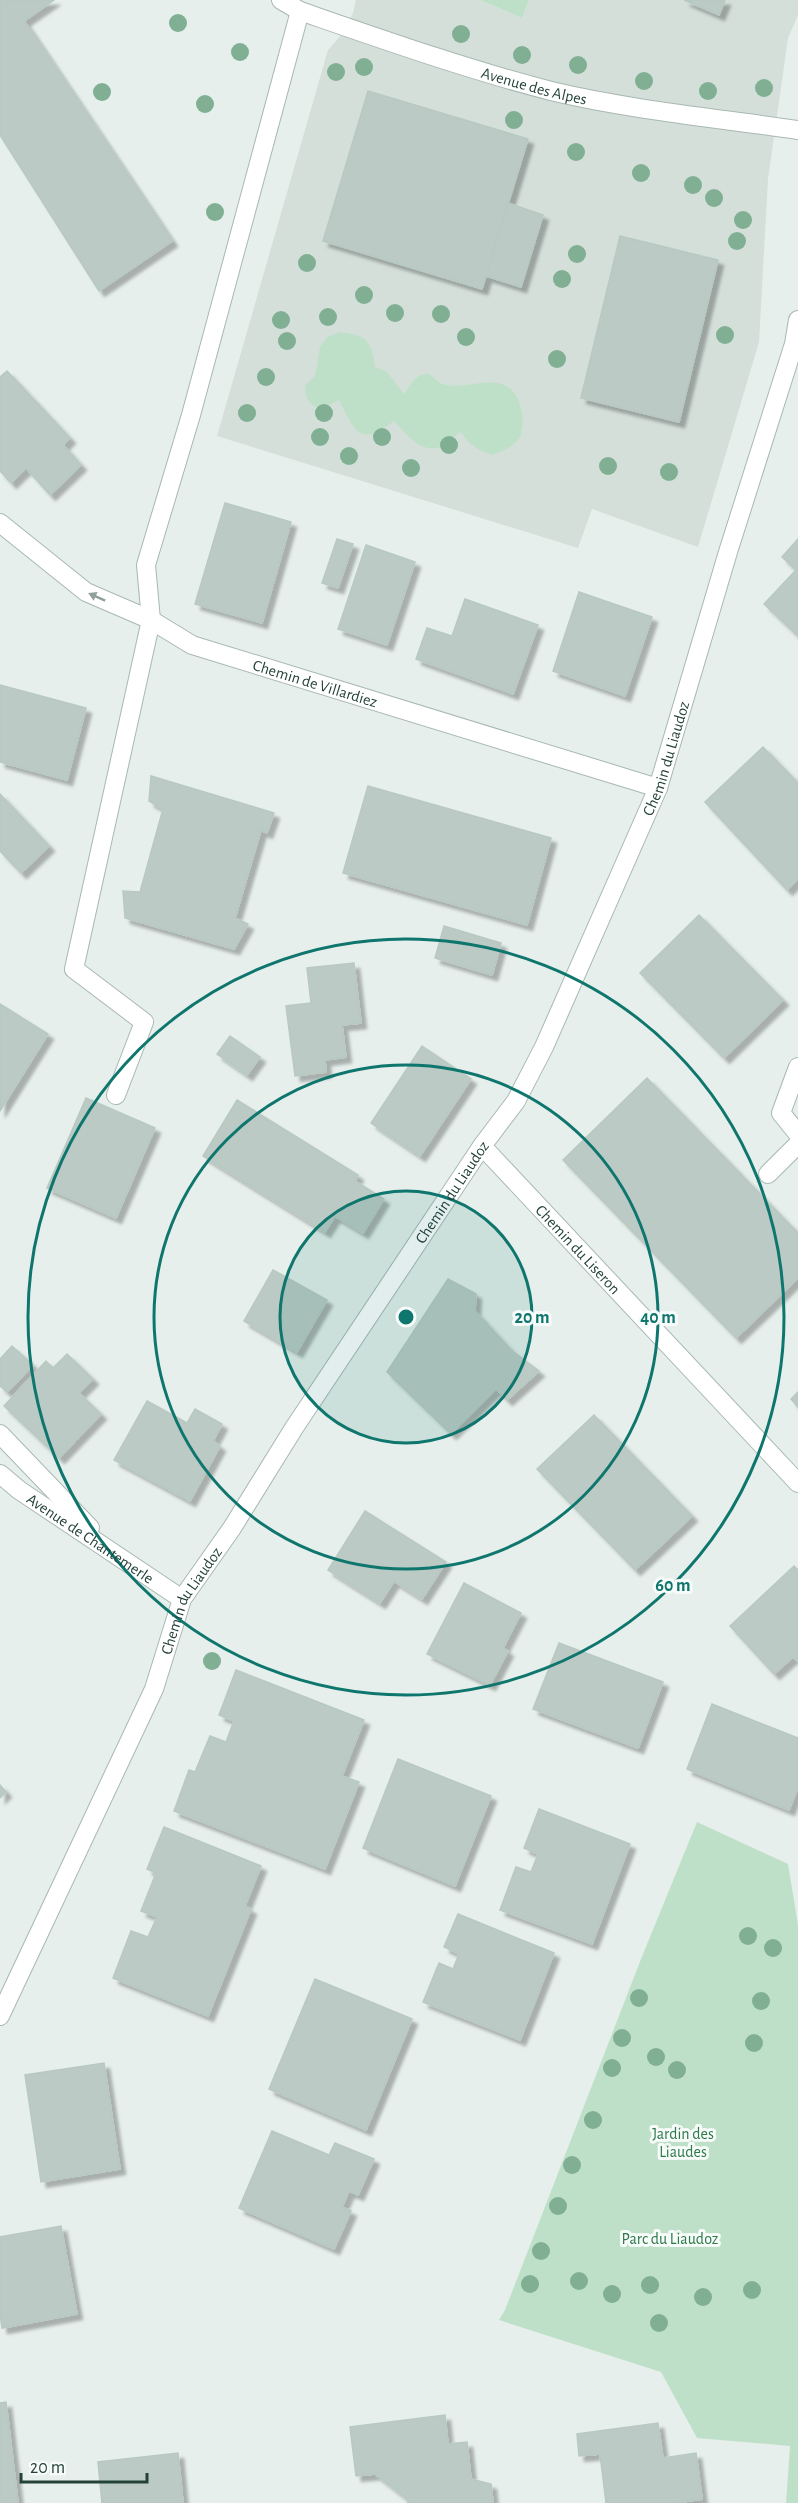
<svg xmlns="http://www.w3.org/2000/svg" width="798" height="2503" viewBox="0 0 798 2503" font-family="'Alegreya Sans',sans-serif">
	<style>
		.built { fill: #d4dfda }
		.green { fill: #bfe0c8 }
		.building { fill: #bbcac4; stroke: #b8c9c2; stroke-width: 1.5; filter: url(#shadow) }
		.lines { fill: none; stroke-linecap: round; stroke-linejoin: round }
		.minor-casing { stroke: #a8b8b2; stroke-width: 20 }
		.minor { stroke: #fff; stroke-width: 18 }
		.tree { fill: #80af93 }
		.oneway { fill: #92a09c }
		.ring { fill: none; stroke: #0f766e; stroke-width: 3 }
		.labels { text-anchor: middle; stroke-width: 6; stroke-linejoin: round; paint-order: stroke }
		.street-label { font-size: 16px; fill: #24423a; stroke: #f7fbf9 }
		.park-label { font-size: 16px; fill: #2d7a4b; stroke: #f7fbf9 }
		.centre { fill: #0f766e; stroke: #f7fbf9; stroke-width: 3 }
		.ring-label { font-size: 18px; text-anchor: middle; font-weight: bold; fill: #0f766e; stroke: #f7fbf9; stroke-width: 6; stroke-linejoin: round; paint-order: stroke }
	</style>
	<defs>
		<filter id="shadow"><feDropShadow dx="5.5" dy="5.5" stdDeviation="1.5" flood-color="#0004"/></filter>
	</defs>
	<rect width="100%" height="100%" fill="#e6efeb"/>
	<!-- built -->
	<path class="built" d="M356,0H480L522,18L529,0H798V15L788,38L768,179L759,342L698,547L592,509L578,548L217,436L328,50L343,33L353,13Z"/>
	<!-- green -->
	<path class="green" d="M480,0H529L522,18Z
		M340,332C366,335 372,341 375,367L387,372L404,394C413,383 414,374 429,374C433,376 437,381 440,383C465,394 505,365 519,402C523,413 524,423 521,434C518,445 503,451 492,455C478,450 469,445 461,432C454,436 445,446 437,448C419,452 405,432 394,421C359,447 356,433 339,400L321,409C309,405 305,399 305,386L315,376L320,347L327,337Z
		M697,1822L788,1864L798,1925V2503H786L790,2446L697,2438L661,2372L499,2320L505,2310L641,1959Z"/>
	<!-- building -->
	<path class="building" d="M0,0H54L24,21L172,241L99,291L0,135Z
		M684,0H725L719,15Z
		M368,91L528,139L482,289L323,241Z
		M508,203L543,215L521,287L486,276Z
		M620,236L718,260L679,422L581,398Z
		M7,371L70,438L63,445L81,465L50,495L26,468L11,483L0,471V377Z
		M225,503L291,522L262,623L195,604Z
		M337,539L353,544L338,588L322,583Z
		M798,539V636L764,604L796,570L782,557Z
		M366,545L415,562L387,645L338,629Z
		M579,592L652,617L625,696L553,671Z
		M465,599L538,625L513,694L416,659L427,628L452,636Z
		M0,685L86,708L67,780L0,762Z
		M763,747L798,783V879L787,890L705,802Z
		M151,776L274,813L267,833L261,830L235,918L248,924L234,949L125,918L123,891L140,892L163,809L149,801Z
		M368,786L551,838L527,925L343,873Z
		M0,794L49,846L21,873L0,851Z
		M699,915L783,1000L724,1058L640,973Z
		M444,926L501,943L492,975L435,958Z
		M354,963L361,1023L342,1025L346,1057L325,1060L326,1072L295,1076L286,1006L311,1003L307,968Z
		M0,1004L48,1034L0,1111Z
		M230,1036L260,1057L247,1075L217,1054Z
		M422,1046L471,1079L420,1156L371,1123Z
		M647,1078L798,1233V1278L736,1338L563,1160Z
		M86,1098L155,1128L116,1218L47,1188Z
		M237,1100L358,1175L355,1181L384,1199L363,1233L335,1216L325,1232L203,1156Z
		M273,1270L327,1300L297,1352L244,1321Z
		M448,1279L476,1294L475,1311L511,1350L539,1371L507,1400L496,1389L451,1434L387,1372Z
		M12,1346L33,1365L7,1392L0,1386V1359Z
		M67,1354L93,1379L79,1393L101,1414L59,1458L4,1406L46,1361L53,1368Z
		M798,1392V1407L791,1399Z
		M147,1401L187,1423L195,1409L222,1424L213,1441L220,1446L190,1501L114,1460Z
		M594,1415L692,1516L635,1570L537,1469Z
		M365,1511L446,1562L422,1599L394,1581L380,1603L328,1570Z
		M794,1566L798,1570V1662L793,1657L774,1674L730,1626Z
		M464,1583L521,1613L503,1648L508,1651L490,1685L427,1654Z
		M559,1643L663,1682L638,1748L533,1709Z
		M236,1670L364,1720L342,1776L359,1782L325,1869L174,1811L189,1770L195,1772L210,1736L226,1742L234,1721L219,1715Z
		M712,1704L798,1738V1787L789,1810L687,1769Z
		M398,1759L491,1796L455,1886L363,1848Z
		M0,1785L6,1792L0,1798Z
		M539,1809L630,1844L592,1944L500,1910L516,1867L531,1872L538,1854L524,1848Z
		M164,1827L261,1866L245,1906L251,1909L208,2016L113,1978L131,1931L148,1937L157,1917L141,1911L156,1873L147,1869Z
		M458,1914L554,1953L520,2040L423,2002L439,1963L453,1969L459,1954L444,1947Z
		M315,1979L412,2019L366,2130L269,2089Z
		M104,2063L120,2169L41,2182L25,2075Z
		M272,2131L329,2155L335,2143L374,2159L358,2195L349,2191L342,2207L351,2211L334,2249L239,2208Z
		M61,2226L77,2314L2,2328L0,2314V2237Z
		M6,2402L18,2503H0V2403Z
		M445,2415L448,2444L467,2442L471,2479L491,2484L493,2503H408L407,2499L375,2474L356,2476L350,2427Z
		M658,2423L663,2458L696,2453L702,2499L675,2503H606L600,2454L579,2456L577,2434Z
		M178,2453L183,2503H102L98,2462Z"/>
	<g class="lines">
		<!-- minor casing -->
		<g class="minor-casing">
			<g id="minor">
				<path id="s1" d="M281,0L300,11C384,40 466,69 551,91C631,110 716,118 798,130"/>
				<path id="s2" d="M0,523L86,592L151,620L192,645L658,788"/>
				<path d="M798,1067L781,1113L798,1134"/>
				<path d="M116,1095L144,1022L74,969L151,620L146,565L191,415L300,11"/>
				<path id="s3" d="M482,1146L798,1483"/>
				<path d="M768,1174L798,1144"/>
				<path d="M0,1434L90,1528"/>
				<path id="s4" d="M0,1474L19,1490L182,1599"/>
				<path id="s5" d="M0,2016L154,1689L182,1599L232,1528L294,1428L482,1146L516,1101L544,1047L658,788L728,552L794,344L798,320"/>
			</g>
		</g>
		<!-- minor -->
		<use href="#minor" class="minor"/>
	</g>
	<!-- trees -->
	<g class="tree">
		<circle cx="178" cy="23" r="9"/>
		<circle cx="461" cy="34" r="9"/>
		<circle cx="240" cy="52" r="9"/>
		<circle cx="522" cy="55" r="9"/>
		<circle cx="578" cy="65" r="9"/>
		<circle cx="364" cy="67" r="9"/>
		<circle cx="336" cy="72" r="9"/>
		<circle cx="644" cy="81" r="9"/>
		<circle cx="764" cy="88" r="9"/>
		<circle cx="708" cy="91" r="9"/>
		<circle cx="102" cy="92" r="9"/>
		<circle cx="205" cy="104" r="9"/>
		<circle cx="514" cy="120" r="9"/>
		<circle cx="576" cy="152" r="9"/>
		<circle cx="641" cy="173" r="9"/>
		<circle cx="693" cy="185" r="9"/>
		<circle cx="714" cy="198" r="9"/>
		<circle cx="215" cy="212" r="9"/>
		<circle cx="743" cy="220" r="9"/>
		<circle cx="737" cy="241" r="9"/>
		<circle cx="577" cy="254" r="9"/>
		<circle cx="307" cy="263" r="9"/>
		<circle cx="562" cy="279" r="9"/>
		<circle cx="364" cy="295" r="9"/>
		<circle cx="395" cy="313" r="9"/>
		<circle cx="441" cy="314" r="9"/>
		<circle cx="328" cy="317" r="9"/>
		<circle cx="281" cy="320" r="9"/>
		<circle cx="725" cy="335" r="9"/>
		<circle cx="466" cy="337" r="9"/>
		<circle cx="287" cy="341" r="9"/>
		<circle cx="557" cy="359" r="9"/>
		<circle cx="266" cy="377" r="9"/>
		<circle cx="247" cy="413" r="9"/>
		<circle cx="324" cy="413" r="9"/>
		<circle cx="320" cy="437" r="9"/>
		<circle cx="382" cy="437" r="9"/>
		<circle cx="449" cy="445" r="9"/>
		<circle cx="349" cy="456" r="9"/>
		<circle cx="608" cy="466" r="9"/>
		<circle cx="411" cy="468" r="9"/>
		<circle cx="669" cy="472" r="9"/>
		<circle cx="212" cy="1661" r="9"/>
		<circle cx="748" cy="1936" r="9"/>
		<circle cx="773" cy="1948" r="9"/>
		<circle cx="639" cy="1998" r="9"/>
		<circle cx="761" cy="2001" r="9"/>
		<circle cx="622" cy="2038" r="9"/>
		<circle cx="754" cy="2043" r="9"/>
		<circle cx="656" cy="2057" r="9"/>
		<circle cx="612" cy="2068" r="9"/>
		<circle cx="677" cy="2070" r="9"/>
		<circle cx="593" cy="2120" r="9"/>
		<circle cx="572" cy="2165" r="9"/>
		<circle cx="558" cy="2206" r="9"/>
		<circle cx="541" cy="2251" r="9"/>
		<circle cx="579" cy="2281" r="9"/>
		<circle cx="530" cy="2284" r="9"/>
		<circle cx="650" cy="2285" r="9"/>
		<circle cx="752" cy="2290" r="9"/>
		<circle cx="612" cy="2294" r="9"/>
		<circle cx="703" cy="2297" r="9"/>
		<circle cx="659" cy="2323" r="9"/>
	</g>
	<!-- one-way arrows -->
	<defs><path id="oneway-solid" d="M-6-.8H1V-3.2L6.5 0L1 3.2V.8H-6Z" transform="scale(1.5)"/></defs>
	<use class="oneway" href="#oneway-solid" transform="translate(97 597) rotate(-156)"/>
	<!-- distance rings -->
	<circle cx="406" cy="1317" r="126" fill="#0f766e" fill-opacity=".12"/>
	<g class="ring">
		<circle cx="406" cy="1317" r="126"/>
		<circle cx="406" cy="1317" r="252"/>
		<circle cx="406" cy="1317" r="378"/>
	</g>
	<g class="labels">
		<!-- street labels -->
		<g class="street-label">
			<text dy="6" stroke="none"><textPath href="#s1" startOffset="268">Avenue des Alpes</textPath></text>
			<text dy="6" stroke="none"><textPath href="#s2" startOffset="358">Chemin de Villardiez</textPath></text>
			<text dy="6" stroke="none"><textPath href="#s5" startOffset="1430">Chemin du Liaudoz</textPath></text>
			<text dy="6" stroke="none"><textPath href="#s5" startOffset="944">Chemin du Liaudoz</textPath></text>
			<text dy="6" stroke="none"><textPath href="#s3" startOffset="141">Chemin du Liseron</textPath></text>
			<text dy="6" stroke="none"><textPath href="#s4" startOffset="111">Avenue de Chantemerle</textPath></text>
			<text dy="6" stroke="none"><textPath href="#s5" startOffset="458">Chemin du Liaudoz</textPath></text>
		</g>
		<!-- park labels -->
		<g class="park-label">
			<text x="683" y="2139">Jardin des<tspan x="683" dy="18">Liaudes</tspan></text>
			<text x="670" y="2244">Parc du Liaudoz</text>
		</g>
	</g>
	<circle cx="406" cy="1317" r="9" class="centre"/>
	<g class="ring-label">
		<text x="532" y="1323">20 m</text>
		<text x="658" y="1323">40 m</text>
		<text x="673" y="1591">60 m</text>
	</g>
	<!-- scale -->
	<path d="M21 2473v9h126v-9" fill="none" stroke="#24423a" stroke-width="3"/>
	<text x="30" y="2473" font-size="18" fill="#24423a" stroke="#f7fbf9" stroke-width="4.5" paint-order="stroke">20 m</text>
</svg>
